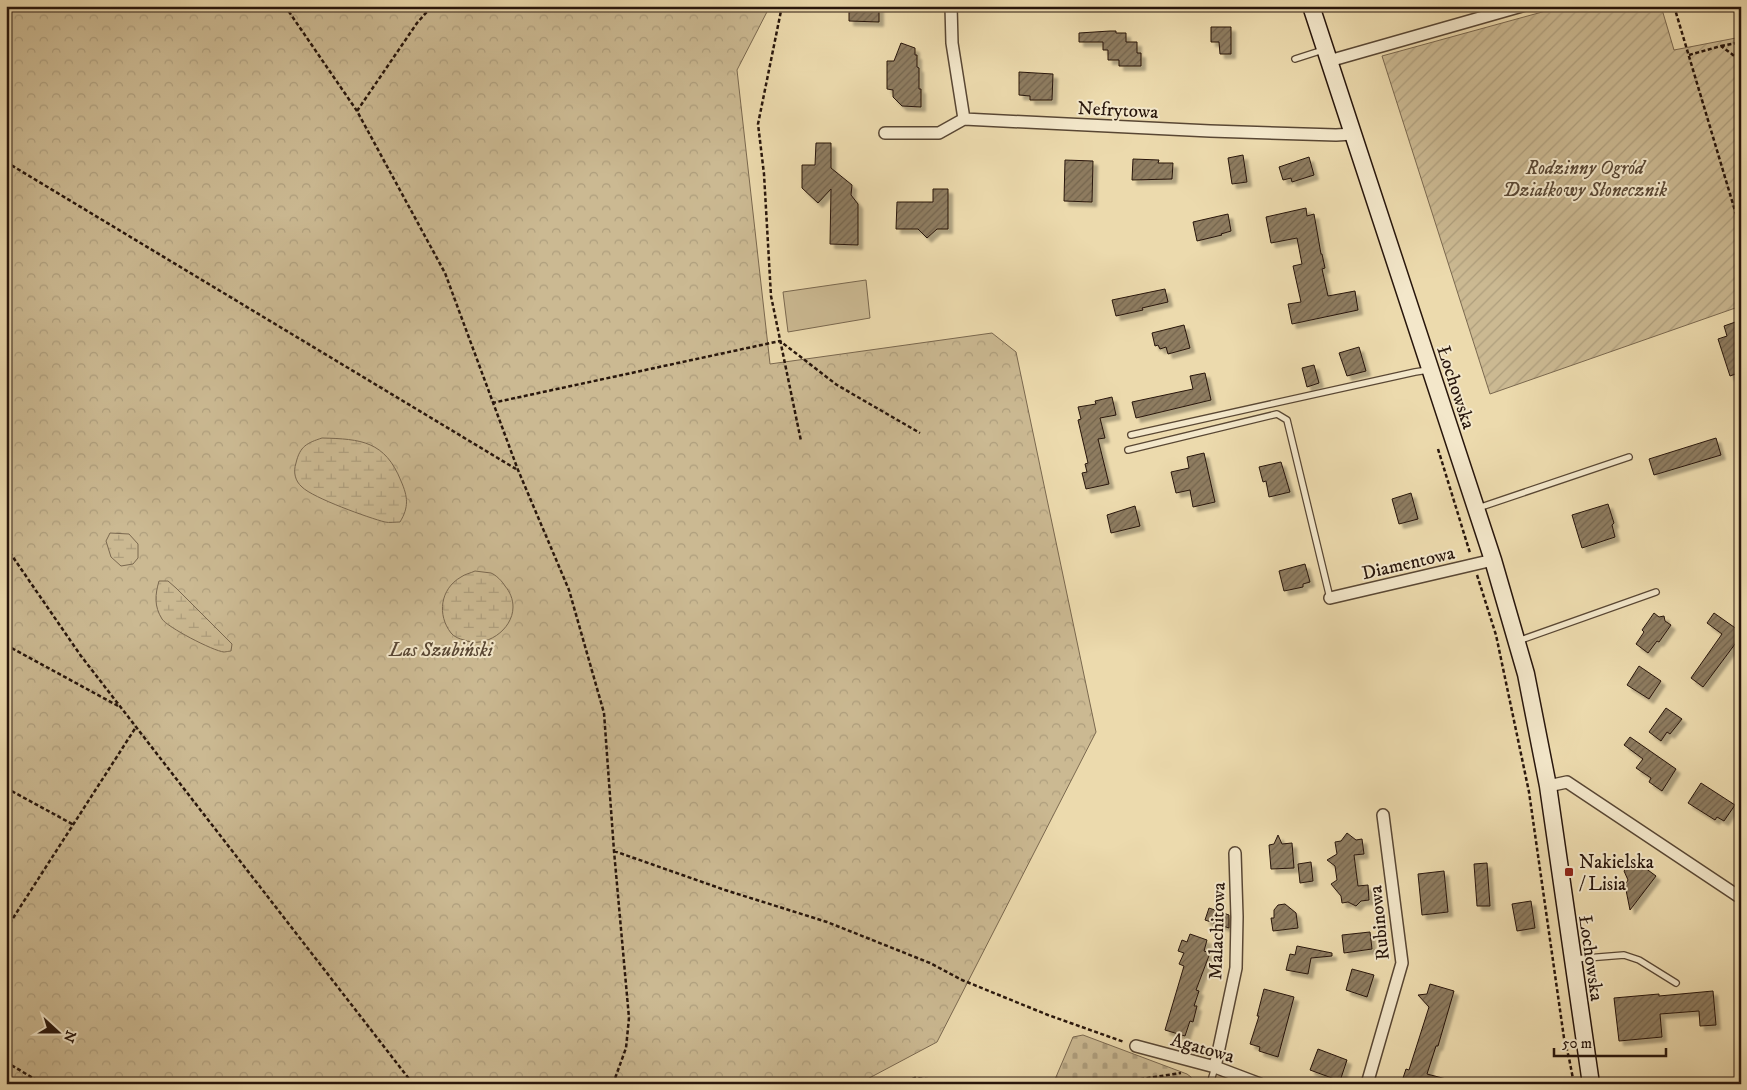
<svg xmlns="http://www.w3.org/2000/svg" width="1747" height="1090" viewBox="0 0 1747 1090" font-family="'IM FELL DW Pica',serif">
	<style>
		.green { fill: #cbb992; stroke: #7a684f }
		.forest { fill: url(#forest-crowns); stroke: #7a684f }
		.wetland { fill: url(#wetland-marsh); stroke: #7a684f }
		.cemetery { fill: url(#cemetery-stones); stroke: #7a684f }
		.garden { fill: url(#garden-furrows); stroke: #7a684f }
		.building { fill: url(#building-hatch); stroke: #28160c; filter: url(#shadow) }
		.lines { fill: none; stroke-linecap: round; stroke-linejoin: round }
		.service-casing { stroke: #594734; stroke-width: 8 }
		.minor-casing { stroke: #594734; stroke-width: 14 }
		.secondary-casing { stroke: #28160c; stroke-width: 19 }
		.path { stroke: #28160c; stroke-width: 2.5; stroke-dasharray: 4 2.5; stroke-linecap: butt }
		.service { stroke: #f3e7ca; stroke-width: 5.5 }
		.minor { stroke: #f3e7ca; stroke-width: 11 }
		.secondary { stroke: #f3e7ca; stroke-width: 16 }
		.poi-dot { fill: #8f2418; stroke: #f3e7ca; stroke-width: 2 }
		.labels { text-anchor: middle; stroke-width: 4; stroke-linejoin: round; paint-order: stroke }
		.street-label { font-size: 19px; fill: #28160c; stroke: #f3e7ca }
		.park-label { font-size: 19px; font-style: italic; fill: #594734; stroke: #f3e7ca }
		.poi-label { font-size: 19px; fill: #28160c; stroke: #f3e7ca; text-anchor: start }
	</style>
	<defs>
		<pattern id="forest-crowns" width="20" height="18" patternUnits="userSpaceOnUse" patternTransform="scale(1.25)"><rect width="20" height="18" fill="#cbb992"/><path d="M2 6a3 3 0 1 1 6 0M12 15a3 3 0 1 1 6 0" fill="none" stroke="#ae9e7d"/></pattern>
		<pattern id="wetland-marsh" width="20" height="14" patternUnits="userSpaceOnUse" patternTransform="scale(1.25)"><rect width="20" height="14" fill="#cbb992"/><path d="M1 5h8M5 5V1M11 12h8M15 12V8" fill="none" stroke="#ae9e7d"/></pattern>
		<pattern id="cemetery-stones" width="16" height="16" patternUnits="userSpaceOnUse" patternTransform="scale(1.25)"><rect width="16" height="16" fill="#cbb992"/><path d="M2 7V4a2 2 0 0 1 4 0v3zM10 15v-3a2 2 0 0 1 4 0v3z" fill="#ae9e7d"/></pattern>
		<pattern id="garden-furrows" width="10" height="10" patternUnits="userSpaceOnUse" patternTransform="scale(1.25)"><rect width="10" height="10" fill="#cbb992"/><path d="M-1 1l2-2M0 10L10 0M9 11l2-2" fill="none" stroke="#ae9e7d"/></pattern>
		<pattern id="building-hatch" width="6" height="6" patternUnits="userSpaceOnUse" patternTransform="scale(1.25)"><rect width="6" height="6" fill="#8e7c60"/><path d="M-1 1l2-2M0 6l6-6M5 7l2-2" fill="none" stroke="#74654e"/></pattern>
		<filter id="shadow"><feDropShadow dx="4.5" dy="4.5" stdDeviation="1" flood-color="#0004"/></filter>
	</defs>
	<rect width="100%" height="100%" fill="#ecdaad"/>
	<filter id="stains"><feTurbulence type="fractalNoise" baseFrequency=".004" numOctaves="4"/><feColorMatrix values="0 0 0 0 .2 0 0 0 0 .09 0 0 0 0 .02 0 0 0 .5 -.17"/></filter>
	<radialGradient id="worn" r=".72"><stop offset=".6" stop-color="#630" stop-opacity="0"/><stop offset="1" stop-color="#630" stop-opacity=".3"/></radialGradient>
	<!-- green -->
	<path class="green" d="M866,280L870,318L788,332L783,292Z"/>
	<!-- forest -->
	<path class="forest" d="M6,6H770L737,70L770,364L992,333L1016,352L1096,732L937,1042L858,1084H6Z"/>
	<!-- wetland -->
	<path class="wetland" d="M322,438C361,439 385,441 401,481C408,497 409,507 400,522C395,522 389,523 385,522C369,518 313,498 302,487C295,481 293,472 296,463C300,446 307,443 322,438Z
		M110,533L129,534L138,544V558L133,564L121,566L111,557L106,541Z
		M475,571C480,572 486,572 491,573C496,575 502,581 505,586C510,592 513,599 513,607C513,630 485,649 464,640C460,639 454,637 451,633C437,615 440,589 461,577C465,574 471,573 475,571Z
		M159,581H168L176,588L232,644L231,651C231,651 224,652 224,652C213,651 167,627 162,619C154,606 155,595 159,581Z"/>
	<!-- cemetery -->
	<path class="cemetery" d="M1083,1035L1187,1074L1191,1077L1192,1084H1053L1073,1037Z"/>
	<!-- garden -->
	<path class="garden" d="M1564,6H1661L1674,50L1741,37V306L1490,394L1382,56Z"/>
	<!-- building -->
	<path class="building" d="M849,6H879V22L849,21Z
		M1211,27H1231V54H1220L1219,42H1211Z
		M1110,31H1116V33H1126V42H1137V53H1141V66H1119V60H1108V50H1103V42H1079V33Z
		M901,43L915,48V55H917V67L919,68V89H921V107L902,106L893,97V90L887,89V61H894Z
		M1019,72L1053,74L1052,100H1030V96L1019,95Z
		M816,143H831V168L852,185L851,195L858,204V245L830,244L831,189L818,203L802,188V165H815Z
		M1243,155L1247,182L1232,184L1228,158Z
		M1309,157L1314,175L1292,182L1291,178L1283,180L1279,167Z
		M1133,159L1159,160L1158,163H1173L1172,179L1132,180Z
		M1065,160L1093,161L1092,202L1064,201Z
		M933,189H948V229H937L927,238L918,229H896L897,202H933Z
		M1306,208L1307,216L1314,214L1321,254H1322L1325,268L1322,269L1328,296L1355,291L1358,310L1292,324L1288,304L1301,302L1293,266L1302,264L1297,238L1271,243L1266,217Z
		M1228,214L1231,231L1221,234L1222,235L1197,241L1193,222Z
		M1165,289L1168,302L1142,308L1143,310L1116,316L1112,300Z
		M1741,320V372L1730,376L1718,339L1727,336L1724,326Z
		M1184,325L1190,348L1168,354L1166,347L1160,349L1158,345L1155,346L1152,333Z
		M1359,347L1366,371L1347,376L1339,353Z
		M1314,365L1319,383L1307,387L1302,368Z
		M1205,373L1211,400L1136,418L1132,402L1193,389L1190,376Z
		M1112,397L1116,415L1100,418L1105,438L1098,439L1109,484L1086,489L1082,473L1087,472L1085,464L1088,463L1078,420L1081,419L1078,407L1096,404L1095,401Z
		M1716,438L1721,455L1654,475L1649,459Z
		M1204,453L1215,502L1193,507L1190,490L1176,493L1171,472L1189,468L1187,457Z
		M1281,462L1290,492L1269,497L1266,481L1263,482L1259,467Z
		M1411,493L1418,519L1399,524L1392,499Z
		M1608,504L1614,523L1612,525L1615,537L1582,548L1572,515Z
		M1135,506L1140,526L1111,533L1107,515Z
		M1305,564L1310,582L1303,584V587L1284,591L1279,571Z
		M1654,613L1659,617L1664,616L1665,621L1671,625L1659,642L1657,641L1648,653L1636,644L1644,632L1642,630Z
		M1714,613L1741,632V636L1703,687L1691,678L1722,634L1707,623Z
		M1639,666L1661,681L1649,699L1627,685Z
		M1666,708L1682,719L1670,734L1667,732L1661,741L1649,732Z
		M1630,737L1676,769L1662,791L1649,782L1651,778L1636,768L1643,759L1624,745Z
		M1701,783L1735,805L1724,821L1717,817L1715,820L1688,803Z
		M1347,833L1356,840L1362,839L1364,854L1354,855L1358,886L1368,885L1369,900L1361,901L1356,906L1348,902L1342,903L1341,896L1331,884L1337,880L1335,866L1327,860L1337,854L1335,842L1341,841Z
		M1278,835L1282,844L1292,843L1294,868L1271,869L1269,845L1274,844Z
		M1633,859L1656,876L1630,910L1625,885L1628,880L1624,871Z
		M1311,862L1313,881L1300,883L1298,864Z
		M1487,863L1490,906H1477L1474,864Z
		M1444,871L1448,912L1422,915L1418,874Z
		M1531,901L1535,928L1517,931L1512,904Z
		M1285,904L1296,913L1298,928L1273,931L1271,918H1274V910L1278,905Z
		M1209,908L1229,915V928L1205,920Z
		M1370,932L1372,949L1344,953L1342,935Z
		M1190,934L1207,940L1204,951L1210,953L1196,990L1199,991L1194,1006H1197L1193,1022L1190,1021L1185,1036L1165,1030L1184,966L1179,964L1184,953L1178,951L1182,940L1187,942Z
		M1297,946L1332,953V956L1311,958L1308,974L1286,970L1290,954L1295,955Z
		M1352,969L1374,975L1367,997L1346,990Z
		M1430,984L1454,991L1438,1046H1436L1427,1074L1450,1080V1084H1401L1406,1069L1409,1070L1429,1007L1418,995L1427,994Z
		M1264,989L1294,997L1278,1057L1259,1051L1260,1047L1250,1044L1259,1016H1257Z
		M1713,991L1716,1025L1700,1026L1699,1011L1660,1014L1662,1037L1619,1041L1614,998L1659,994V996Z
		M1318,1049L1347,1060L1340,1081L1310,1070Z"/>
	<g class="lines">
		<!-- service casing -->
		<g class="service-casing">
			<path id="service" d="M1295,59L1323,50
				M1131,435L1415,372L1428,370
				M1128,450L1277,414L1287,420L1330,598
				M1478,508L1629,457
				M1518,641L1656,592
				M1574,959L1624,955L1639,960L1676,983
				M1210,1084L1215,1067"/>
		</g>
		<!-- minor casing -->
		<g class="minor-casing">
			<path id="minor" d="M951,6L952,43L964,119
				M1329,61L1522,6
				M885,133H939L964,119L1210,131L1336,135L1353,134
				M1330,598L1493,560
				M1548,786L1567,782L1741,898
				M1136,1046L1215,1067L1260,1084
				M1215,1067L1236,968L1237,917L1235,853
				M1367,1084L1402,963L1383,815"/>
		</g>
		<!-- secondary casing -->
		<g class="secondary-casing">
			<path id="secondary" d="M1311,6L1493,560L1526,674L1548,786L1591,1084"/>
		</g>
		<!-- path -->
		<path class="path" d="M285,6L357,111L445,273L518,470L569,590L604,713L614,851L629,1018L626,1048L613,1084
			M782,6L758,124L764,174L771,296L801,441
			M1674,6L1741,231
			M1721,46L1741,42
			M1689,55L1721,46L1741,61
			M357,111L417,23L432,6
			M6,162L516,469
			M492,403L780,341L837,385L920,433
			M1438,449L1470,553
			M6,547L81,656L413,1084
			M1477,575L1496,635L1529,792L1564,1038L1569,1058L1574,1084
			M6,645L120,707
			M6,788L74,825
			M614,851L725,890L827,922L930,963L962,980L1048,1015L1124,1042
			M6,929L136,727
			M6,1062L43,1084
			M900,1084L915,1078L978,1084
			M1108,1084L1181,1073"/>
		<!-- service -->
		<use href="#service" class="service"/>
		<!-- minor -->
		<use href="#minor" class="minor"/>
		<!-- secondary -->
		<use href="#secondary" class="secondary"/>
	</g>
	<!-- markers -->
	<rect class="poi-dot" x="1564" y="867" width="10" height="10" rx="2.5"/>
	<g class="labels">
		<!-- street labels -->
		<g class="street-label">
			<text transform="translate(1118 109) rotate(3)" y="7">Nefrytowa</text>
			<text transform="translate(1457 387) rotate(72)" y="7">Łochowska</text>
			<text transform="translate(1408 562) rotate(-13)" y="7">Diamentowa</text>
			<text transform="translate(1378 923) rotate(-96)" y="7">Rubinowa</text>
			<text transform="translate(1216 931) rotate(-88)" y="7">Malachitowa</text>
			<text transform="translate(1592 958) rotate(82)" y="7">Łochowska</text>
			<text transform="translate(1203 1047) rotate(16)" y="7">Agatowa</text>
		</g>
		<!-- park labels -->
		<g class="park-label">
			<text x="1585" y="174">Rodzinny Ogród<tspan x="1585" dy="22">Działkowy Słonecznik</tspan></text>
			<text x="441" y="656">Las Szubiński</text>
		</g>
		<!-- poi labels -->
		<g class="poi-label">
			<text x="1579" y="868">Nakielska<tspan x="1579" dy="22">/ Lisia</tspan></text>
		</g>
	</g>
	<!-- margin -->
	<rect width="1747" height="1090" fill="none" stroke="#ecdaad" stroke-width="25"/>
	<rect x="8" y="8" width="1732" height="1075" fill="none" stroke="#28160c" stroke-width="2.5"/>
	<rect x="12" y="12" width="1722" height="1065" fill="none" stroke="#28160c"/>
	<!-- north arrow -->
	<g transform="translate(58 1032) rotate(111)" stroke="#f3e7ca" stroke-width="4" paint-order="stroke">
	<path d="M0-4L9 19L0 12L-9 19Z" fill="#28160c"/>
	<text y="-8" font-size="14" font-weight="bold" text-anchor="middle" fill="#28160c">N</text>
	</g>
	<!-- scale -->
	<path d="M1554 1048v8h112v-8" fill="none" stroke="#28160c" stroke-width="2.5"/>
	<text x="1562" y="1048" font-size="15" fill="#28160c" stroke="#f3e7ca" stroke-width="4" paint-order="stroke">50 m</text>
	<rect width="100%" height="100%" filter="url(#stains)"/>
	<rect width="100%" height="100%" fill="url(#worn)"/>
</svg>
